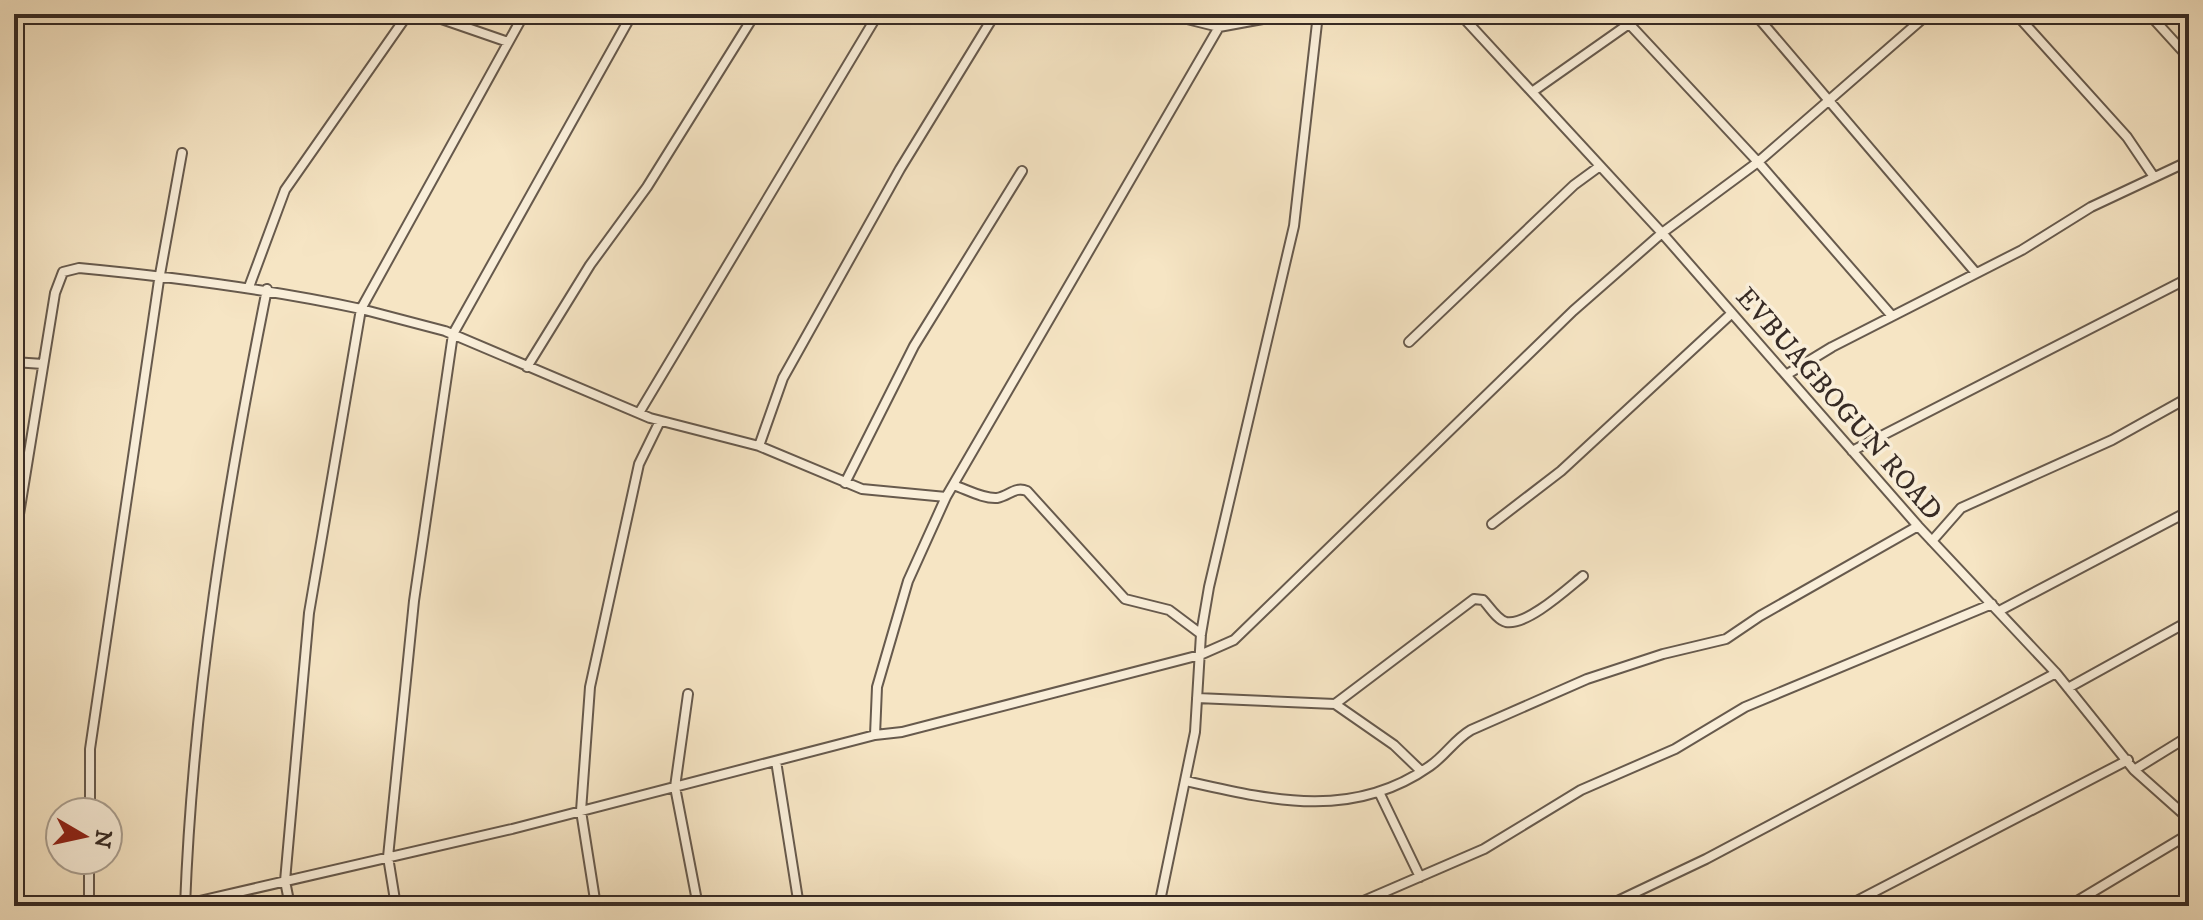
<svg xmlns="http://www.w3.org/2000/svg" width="2203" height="920" viewBox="0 0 2203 920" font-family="'IM FELL DW Pica',serif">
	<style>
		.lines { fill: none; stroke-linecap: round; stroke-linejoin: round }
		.minor-casing { stroke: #675a4d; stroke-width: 12 }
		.minor { stroke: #f9eed9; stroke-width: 8 }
		.labels { text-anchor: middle; stroke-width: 7; stroke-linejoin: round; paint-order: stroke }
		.street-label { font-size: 28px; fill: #372b25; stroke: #f9eed9 }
	</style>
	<rect width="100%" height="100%" fill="#f6e5c4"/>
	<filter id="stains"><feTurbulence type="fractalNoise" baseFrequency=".0025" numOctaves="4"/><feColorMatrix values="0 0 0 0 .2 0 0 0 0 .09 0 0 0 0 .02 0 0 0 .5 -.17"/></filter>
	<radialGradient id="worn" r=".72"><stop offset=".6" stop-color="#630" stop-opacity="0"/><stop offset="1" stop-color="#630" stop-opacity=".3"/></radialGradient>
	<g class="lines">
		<!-- minor casing -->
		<g class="minor-casing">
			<path id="minor" d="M427,14L508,42
				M524,14L361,309L445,331L650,418L759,446L862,489L946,497
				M1167,14L1219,27L1290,14
				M1460,14L1662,233L1918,526L2056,673L2134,770L2189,819
				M1620,14L1758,162L1892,316
				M1755,14L1976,273
				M2016,14L2127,137L2154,177
				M2149,14L2189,58
				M1219,27L946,497L908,581L877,687L875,735L902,732L1200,655L1234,640L1573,311L1662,233L1758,162L1928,14
				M1532,92L1643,14
				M249,287L285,190L408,14
				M1409,342L1574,185L1600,166
				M14,362L43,364
				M527,367L590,265L647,187L755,14
				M1786,375L1832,347L2022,250L2091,207L2189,161
				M639,413L878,14
				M759,446L783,378L900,169L995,14
				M1852,451L2189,278
				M845,483L914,346L1022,171
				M953,485C966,489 983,499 997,498C1009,496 1015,486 1027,491L1125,599L1169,610L1201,634
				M1492,524L1561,471L1732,313
				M1932,541L1961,508L2112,440L2189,397
				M14,545L55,293L63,272L79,268C174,277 268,289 361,309L309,613L285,881L290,906
				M1999,611L2189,511
				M2068,688L2189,621
				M688,694L675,787L698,906
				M1197,698L1335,704L1474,599L1483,600C1489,606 1497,620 1506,622C1527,626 1568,588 1583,576
				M1335,704L1394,745L1421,771
				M776,761L799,906
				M2134,770L2189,736
				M1186,781C1270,800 1352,821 1430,766C1446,755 1454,740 1471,730L1587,679L1663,654L1726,639L1760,616L1918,526
				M1379,792L1420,877
				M90,812V749L159,280L182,153
				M89,906V860
				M178,906L512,829L875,735
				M185,906C193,698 226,493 267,289
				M396,906L388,857L414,601L453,334L632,14
				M596,906L581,811L590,687L639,464L660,421
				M1159,906L1195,732L1201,634L1209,587L1294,226L1318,14
				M1352,906L1484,849L1581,790L1675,749L1745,707L1992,604
				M1607,906L1706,859L2056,673
				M1847,906L2128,760
				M2069,906L2189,834"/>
		</g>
		<!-- minor -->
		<use href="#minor" class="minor"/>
	</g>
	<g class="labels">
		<!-- street labels -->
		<g class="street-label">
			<text transform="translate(1840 403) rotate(49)" y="10">EVBUAGBOGUN ROAD</text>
		</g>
	</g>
	<!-- margin -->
	<rect width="2203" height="920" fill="none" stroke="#f6e5c4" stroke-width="48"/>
	<rect x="16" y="16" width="2171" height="888" fill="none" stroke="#372b25" stroke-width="4"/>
	<rect x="24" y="24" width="2155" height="872" fill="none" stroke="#372b25" stroke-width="2"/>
	<!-- north arrow -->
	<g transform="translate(84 836) rotate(99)"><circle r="38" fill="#f9eed9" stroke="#aba091" stroke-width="2"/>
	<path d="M0-6L14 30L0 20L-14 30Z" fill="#8f2418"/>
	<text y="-12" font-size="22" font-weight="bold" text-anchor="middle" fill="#372b25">N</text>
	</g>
	<rect width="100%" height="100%" filter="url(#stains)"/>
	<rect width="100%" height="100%" fill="url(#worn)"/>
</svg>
